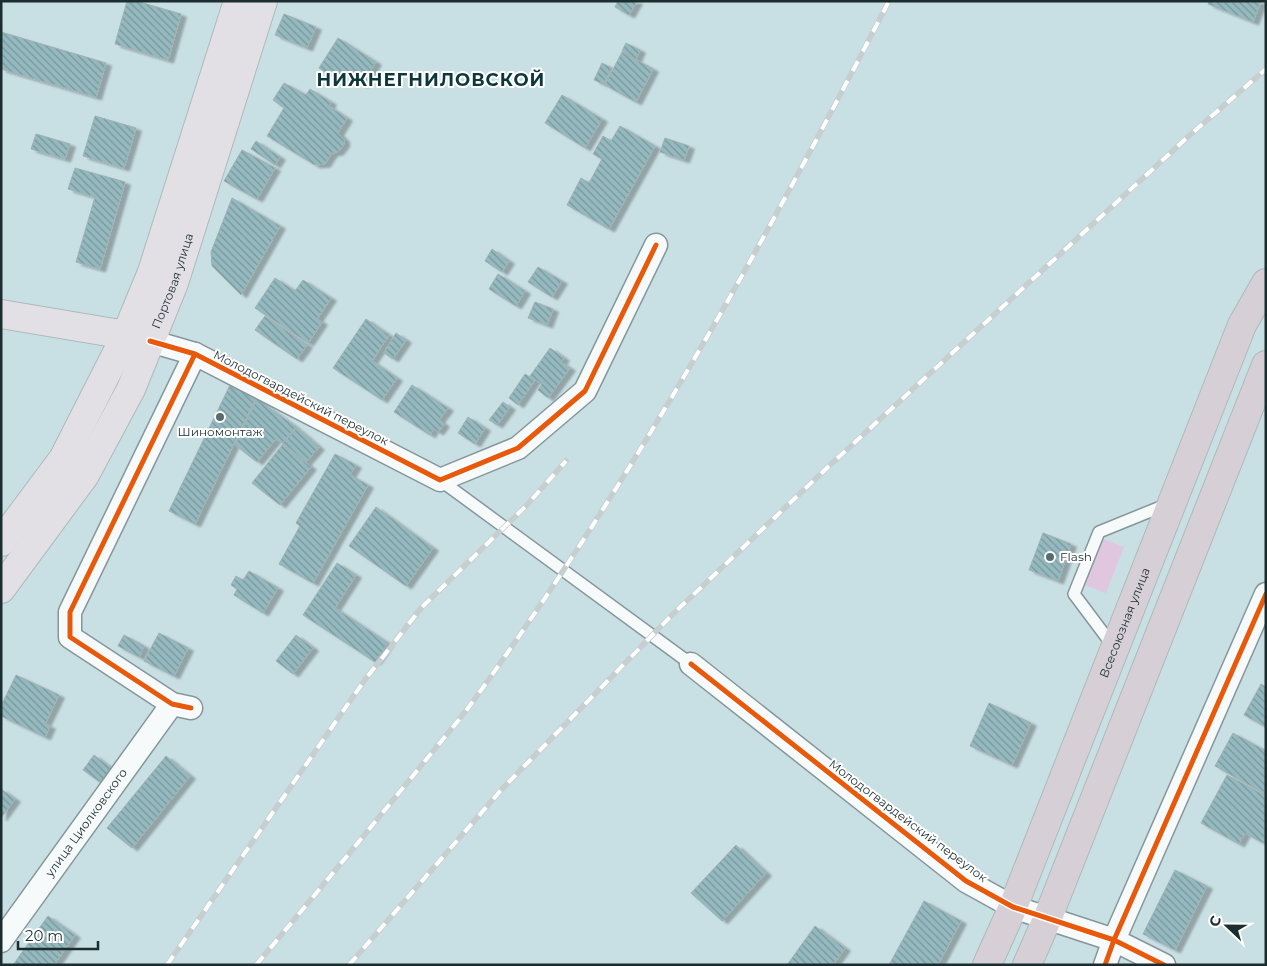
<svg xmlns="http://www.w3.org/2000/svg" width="1267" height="966" viewBox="0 0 1267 966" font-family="Montserrat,sans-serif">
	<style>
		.green { fill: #e1c6e0 }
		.building { fill: url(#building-back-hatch); stroke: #9fb1b4; filter: url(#shadow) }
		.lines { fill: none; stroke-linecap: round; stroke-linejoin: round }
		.lane-casing { stroke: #85979a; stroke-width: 14 }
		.street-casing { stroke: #85979a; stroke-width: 25 }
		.primary-casing { stroke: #adbabb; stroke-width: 30 }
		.highway-casing { stroke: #adbabb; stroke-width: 30 }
		.lane { stroke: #f7fafb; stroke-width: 11 }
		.street { stroke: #f7fafb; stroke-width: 22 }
		.primary { stroke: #e3e0e5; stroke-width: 28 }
		.highway { stroke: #d6cfd6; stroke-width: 28 }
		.rail-casing { stroke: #c7cecf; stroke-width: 5.5 }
		.rail { stroke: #fff; stroke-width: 4; stroke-dasharray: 11; stroke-linecap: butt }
		.cycleway-casing { stroke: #fff; stroke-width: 8 }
		.cycleway { stroke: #e8590c; stroke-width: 5 }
		.poi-dot { fill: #586b6e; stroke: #fff; stroke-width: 2 }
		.labels { text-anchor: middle; stroke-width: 4; stroke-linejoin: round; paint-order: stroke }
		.street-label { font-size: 12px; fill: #1c2d2f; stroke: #fff }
		.poi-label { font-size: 12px; fill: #1c2d2f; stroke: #fff }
		.district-label { font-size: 18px; font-weight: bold; letter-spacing: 1px; fill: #0e373d; stroke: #fff }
	</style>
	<defs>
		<pattern id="building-back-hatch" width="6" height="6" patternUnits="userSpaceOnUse" patternTransform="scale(1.25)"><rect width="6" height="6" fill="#94b9bf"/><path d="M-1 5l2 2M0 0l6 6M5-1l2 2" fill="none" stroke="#78979c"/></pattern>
		<filter id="shadow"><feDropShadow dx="5.5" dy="3" stdDeviation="1" flood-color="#0004"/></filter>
	</defs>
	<rect width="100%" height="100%" fill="#c8dfe3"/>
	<!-- green -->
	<path class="green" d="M1093,535L1124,547L1106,593L1075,581Z"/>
	<!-- building -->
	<path class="building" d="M127,1H136L181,14L168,60L115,44Z
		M618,1H637L629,15L615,7Z
		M1209,1H1261L1253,22L1208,4Z
		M284,14L316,27L307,48L275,35Z
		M1,32L106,63L96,97L1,69Z
		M338,38L376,62L362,85L340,71L335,79L319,68Z
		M626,43L640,50L636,59L622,51Z
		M622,52L653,69L636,102L605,85Z
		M602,63L612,68L603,84L594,80Z
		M284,83L306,95L310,89L331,102L329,106L347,118L338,133L344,139V144L338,152L332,153L325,164L315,165L267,136L284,108L273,100Z
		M562,95L602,119L585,148L545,123Z
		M95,116L136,128L124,168L83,156Z
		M620,126L655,146L609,229L567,205L581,178L589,183L602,159L593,154L603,136L611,141Z
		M36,134L70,144L65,159L31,149Z
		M665,138L689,146L684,160L660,152Z
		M256,141L280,157L275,165L251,149Z
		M242,150L275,168L257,199L224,181Z
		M75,168L125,182L100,269L76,262L95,197L68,189Z
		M232,198L280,226L241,295L212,266L211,252Z
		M492,249L509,261L502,272L485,261Z
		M538,267L562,281L552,297L528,282Z
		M498,274L525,291L516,306L489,289Z
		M275,278L295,291L303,280L331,298L317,319L322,322L308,343L255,308Z
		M535,302L553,309L547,325L528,318Z
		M265,316L307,345L297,359L255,330Z
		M366,319L389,335L372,361L397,378L382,400L333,368Z
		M396,333L406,340L393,359L384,353Z
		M550,348L564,358L561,362L570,368L548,398L538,390L542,384L530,376Z
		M525,374L535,380L518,405L509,398Z
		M230,385L256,398L195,524L169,511Z
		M412,385L448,408L439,420L444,424L438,432L433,429L430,435L394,412Z
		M257,399L296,427L282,443L276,439L257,462L235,445Z
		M503,402L510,407L497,425L489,420Z
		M468,417L485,428L475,444L458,433Z
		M297,428L319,447L306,462L283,443Z
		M283,444L311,467L280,505L252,483Z
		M335,454L356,465L350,475L368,485L313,583L279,564L300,526L296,523Z
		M376,507L433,548L406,586L349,546Z
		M1043,533L1071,544L1058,581L1029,570Z
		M337,563L356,575L335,608L388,643L375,662L303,615Z
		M249,571L278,588L263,613L234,595L237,589L231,585L236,576L243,580Z
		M159,633L188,648L174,676L144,661Z
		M124,635L144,646L139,657L118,646Z
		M296,635L313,648L293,674L276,661Z
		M16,675L59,695L45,724L50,726L45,737L1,716V706Z
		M1261,684L1266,687V727L1244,715Z
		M989,703L1031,723L1012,765L970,746Z
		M1233,733L1266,751V788L1263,793L1215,766Z
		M94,755L111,768L101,783L83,770Z
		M166,756L190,776L132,848L107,828Z
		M1227,775L1266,796L1265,844L1245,833L1239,844L1201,823Z
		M1,789L15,799L1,818Z
		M736,845L766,873L722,921L691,893Z
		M1175,870L1207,886L1175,950L1143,934Z
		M924,901L961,921L938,965H889Z
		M48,916L75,935L54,965H13Z
		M815,926L845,948L833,965H787Z"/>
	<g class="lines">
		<!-- lane casing -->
		<g class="lane-casing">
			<path id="lane" d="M440,480L691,664
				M1113,646L1074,594L1099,532L1168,504"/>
		</g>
		<!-- street casing -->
		<g class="street-casing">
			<g id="street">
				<path d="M150,341L195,354L440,480L518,448L585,391L656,245"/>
				<path d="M691,664L966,881L1013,907L1114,940L1164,965"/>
				<path d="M191,708L172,704L70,637V612L195,354"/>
				<path id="s1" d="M1,941L172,704"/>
				<path d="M1105,965L1114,940L1266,594"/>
			</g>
		</g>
		<!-- primary casing -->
		<g class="primary-casing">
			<g id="primary">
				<path d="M1,314L126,335"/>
				<path d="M1,542L63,459L126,335L152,272L238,1"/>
				<path id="s2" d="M1,589L85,475L131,389L174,283L263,1"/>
			</g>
		</g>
		<!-- highway casing -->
		<g class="highway-casing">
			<g id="highway">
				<path id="s3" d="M987,965L1013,907L1242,325L1266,283"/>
				<path d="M1027,965L1048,917L1266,365"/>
			</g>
		</g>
		<!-- lane -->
		<use href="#lane" class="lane"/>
		<!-- street -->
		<use href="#street" class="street"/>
		<!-- primary -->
		<use href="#primary" class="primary"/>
		<!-- highway -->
		<use href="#highway" class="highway"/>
		<!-- rail casing -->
		<g class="rail-casing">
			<path id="rail" d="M167,965L364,681L422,607L526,506L566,461
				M256,965C310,901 363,837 416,772C435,748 456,725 474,700C633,480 765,242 889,1
				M349,965L502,789L673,614L829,466L1190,135L1266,69"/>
		</g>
		<!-- rail -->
		<use href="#rail" class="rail"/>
		<!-- cycleway casing -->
		<g class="cycleway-casing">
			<path id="cycleway" d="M150,341L195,354L440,480L518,448L585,391L656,245
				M691,664L966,881L1013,907L1114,940L1164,965
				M191,708L172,704L70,637V612L195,354
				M1105,965L1114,940L1266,594"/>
		</g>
		<!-- cycleway -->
		<use href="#cycleway" class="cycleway"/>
	</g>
	<!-- markers -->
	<g class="poi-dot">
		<circle cx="220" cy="417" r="5"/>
		<circle cx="1050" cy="557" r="5"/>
	</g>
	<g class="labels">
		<!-- street labels -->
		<g class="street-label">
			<text dy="4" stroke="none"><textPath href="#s2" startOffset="355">Портовая улица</textPath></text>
			<text transform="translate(301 398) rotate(27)" y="4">Молодогвардейский переулок</text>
			<text dy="4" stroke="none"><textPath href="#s3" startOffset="369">Всесоюзная улица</textPath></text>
			<text transform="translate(908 821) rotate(37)" y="4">Молодогвардейский переулок</text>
			<text dy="4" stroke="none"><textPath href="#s1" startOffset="146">улица Циолковского</textPath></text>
		</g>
		<!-- poi labels -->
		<g class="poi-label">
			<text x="220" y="436">Шиномонтаж</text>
			<text x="1060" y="561" text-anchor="start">Flash</text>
		</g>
		<!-- district labels -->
		<g class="district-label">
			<text x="431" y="86">НИЖНЕГНИЛОВСКОЙ</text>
		</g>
	</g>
	<!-- border -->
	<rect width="1267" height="966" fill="none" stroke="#1c2d2f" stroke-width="5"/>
	<!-- north arrow -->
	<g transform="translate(1227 926) rotate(292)" stroke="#ffffff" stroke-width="4" paint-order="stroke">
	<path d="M0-4L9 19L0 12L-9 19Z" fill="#1c2d2f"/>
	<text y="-8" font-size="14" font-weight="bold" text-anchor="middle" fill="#1c2d2f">С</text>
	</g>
	<!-- scale -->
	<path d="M18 941v8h80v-8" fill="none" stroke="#1c2d2f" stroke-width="2.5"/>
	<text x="25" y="941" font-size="15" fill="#1c2d2f" stroke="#ffffff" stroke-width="4" paint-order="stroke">20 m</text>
</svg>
